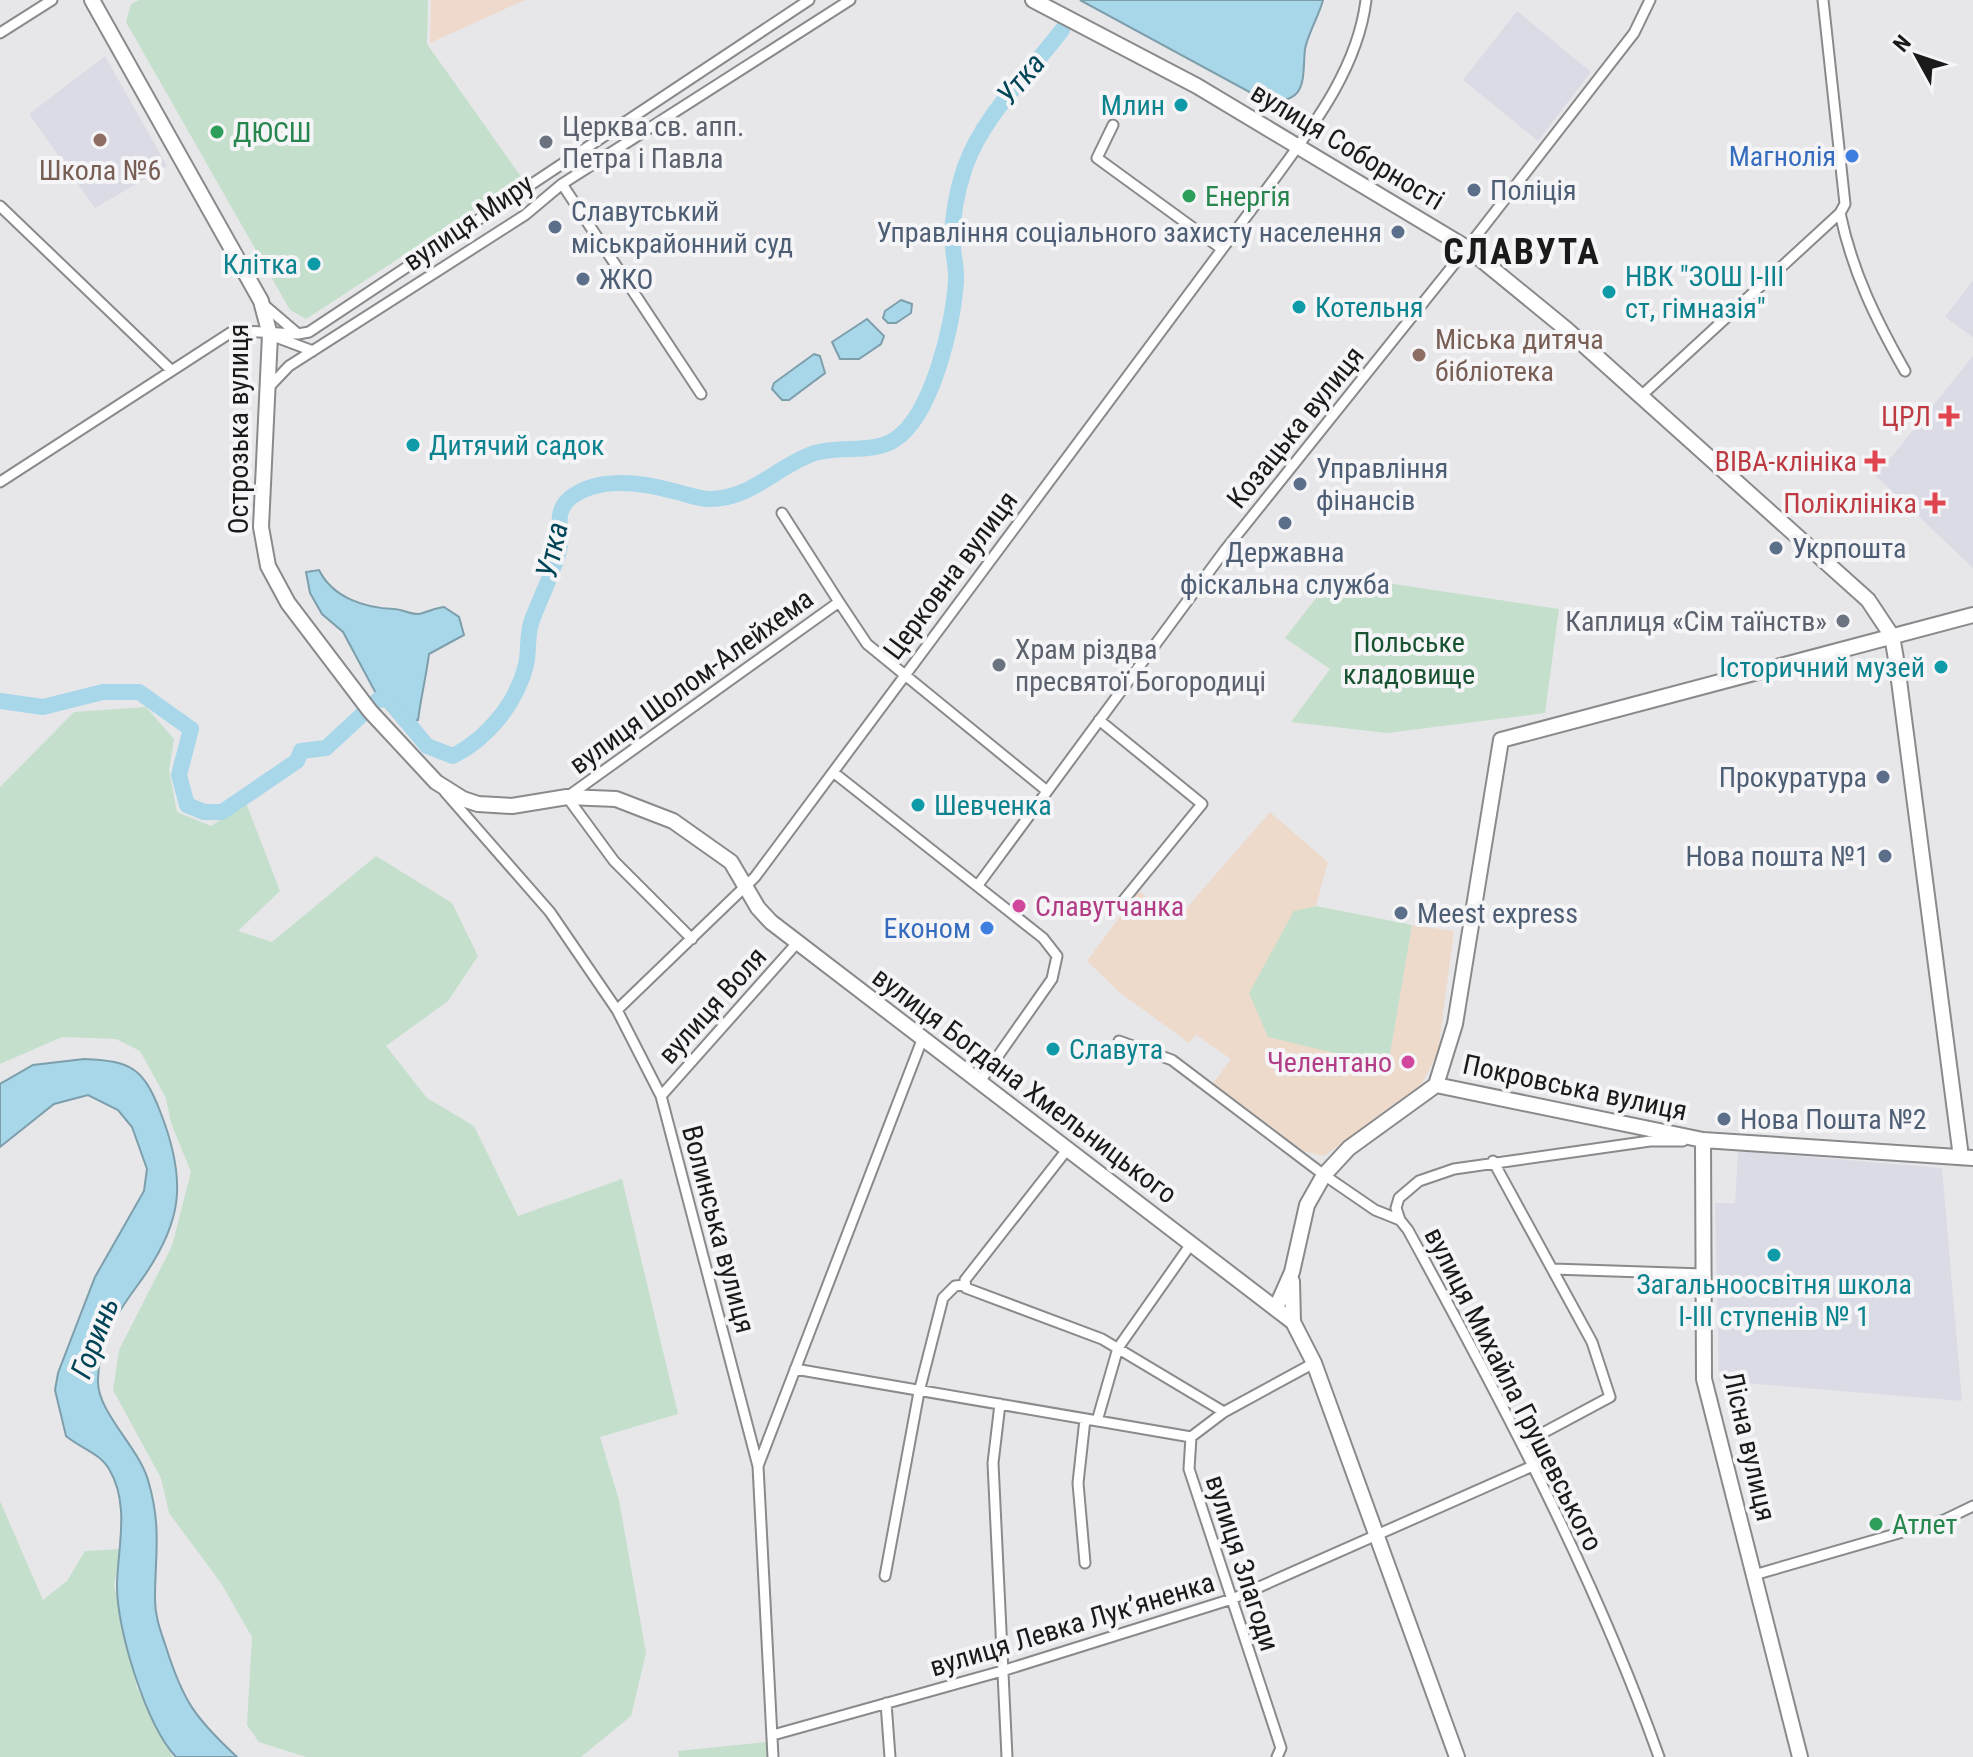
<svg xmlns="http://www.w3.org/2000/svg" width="1973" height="1757" viewBox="0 0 1973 1757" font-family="'Roboto Condensed',sans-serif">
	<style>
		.commercial { fill: #eedacb }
		.industrial { fill: #efd9cc }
		.built { fill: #dadbe4 }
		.green { fill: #c4dfcb }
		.water { fill: #a8d7e9; stroke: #7d9eab; stroke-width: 2 }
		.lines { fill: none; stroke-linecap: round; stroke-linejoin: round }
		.river { stroke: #a8d7e9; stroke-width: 16 }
		.street-casing { stroke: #898a8c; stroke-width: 13 }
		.secondary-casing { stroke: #898a8c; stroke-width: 18 }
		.street { stroke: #fff; stroke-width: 9 }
		.secondary { stroke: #fff; stroke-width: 14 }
		.culture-dot { fill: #0f9aa8; stroke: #f5f5f7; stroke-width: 3 }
		.leisure-dot { fill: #2e9e5b; stroke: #f5f5f7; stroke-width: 3 }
		.education-dot { fill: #8d6e63; stroke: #f5f5f7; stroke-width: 3 }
		.worship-dot { fill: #6b7280; stroke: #f5f5f7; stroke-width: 3 }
		.shop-dot { fill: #3f7fe0; stroke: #f5f5f7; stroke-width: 3 }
		.service-dot { fill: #5c6f8a; stroke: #f5f5f7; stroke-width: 3 }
		.health-dot { fill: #e0444e; stroke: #f5f5f7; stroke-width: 3 }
		.hotel-dot { fill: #d1479c; stroke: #f5f5f7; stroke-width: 3 }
		.labels { text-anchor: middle; stroke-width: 8; stroke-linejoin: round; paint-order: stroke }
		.culture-label { font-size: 28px; fill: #0d838f; stroke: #f5f5f7; text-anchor: start }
		.worship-label { font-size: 28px; fill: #5b616d; stroke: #f5f5f7; text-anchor: start }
		.leisure-label { font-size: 28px; fill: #27864d; stroke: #f5f5f7; text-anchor: start }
		.street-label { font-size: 28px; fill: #1a1a1b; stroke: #f5f5f7 }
		.shop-label { font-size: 28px; fill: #366cbe; stroke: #f5f5f7; text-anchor: end }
		.education-label { font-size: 28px; fill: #785e54; stroke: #f5f5f7 }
		.service-label { font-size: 28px; fill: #4e5e75; stroke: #f5f5f7; text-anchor: start }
		.health-label { font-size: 28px; fill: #be3a42; stroke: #f5f5f7; text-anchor: end }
		.park-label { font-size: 28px; fill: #175330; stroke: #f5f5f7 }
		.hotel-label { font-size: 28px; fill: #b23c85; stroke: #f5f5f7; text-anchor: start }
		.water-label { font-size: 30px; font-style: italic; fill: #004457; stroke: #f5f5f7 }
		.district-label { font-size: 36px; font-weight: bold; letter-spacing: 2px; fill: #1a1a1b; stroke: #f5f5f7 }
	</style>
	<rect width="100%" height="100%" fill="#e7e7ea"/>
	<!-- commercial -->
	<path class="commercial" d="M1270,812L1328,862L1316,906L1294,912L1390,1054L1412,925L1454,931L1438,1053L1419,1089L1324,1156L1303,1151L1212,1085L1231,1059L1196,1035L1189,1043L1119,992L1087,961L1139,891L1176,920Z"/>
	<!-- industrial -->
	<path class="industrial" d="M431,0H525L430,43Z"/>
	<!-- built -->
	<path class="built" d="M1517,11L1591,72L1538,141L1463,80Z
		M105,56L167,166L95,208L29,114Z
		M1973,280V337L1945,317Z
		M1973,356V568L1876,476Z
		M1738,1151L1942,1168L1962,1401L1719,1381L1715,1203H1735Z"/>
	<!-- green -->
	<path class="green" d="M139,0H428L427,44L522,178L306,319L290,310L126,22L131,4Z
		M1334,575L1559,609L1545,713L1387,733L1291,722L1330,669L1285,638Z
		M146,707L174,739L169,770L177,812L211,826L246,803L280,891L238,931L272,942L376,856L452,903L478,956L448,1001L386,1046L427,1098L474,1126L518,1216L622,1179L678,1414L600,1437L619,1500L646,1653L631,1716L581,1757H306L259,1742L247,1725L252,1637L221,1583L169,1513L161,1478L113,1390L119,1350L172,1246L191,1172L171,1123L166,1098L140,1051L116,1039L62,1037L0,1064V787L74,712Z
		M1316,906L1412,925L1390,1054L1380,1064L1268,1037L1249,993L1294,911Z
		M0,1501L43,1600L67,1581L85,1551L121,1549L114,1585L137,1688L173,1757H0Z
		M766,1742L767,1757H679L678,1751Z"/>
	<!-- water -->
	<path class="water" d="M1080,0H1323C1319,16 1308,33 1305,49C1302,78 1309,104 1266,101Z
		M901,300L912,304L911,313L896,323H888L883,318L885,311Z
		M867,319L884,336L881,344L859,359H840L832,342Z
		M814,354L820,356L825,373L789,400H782L772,389L774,383Z
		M319,570C333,598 365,608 394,609C402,609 411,615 419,614C428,612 435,608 444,607L459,617L464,635L429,654C426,677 421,697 418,720L401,725L379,699L343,632L322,614L310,593L306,572Z
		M84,1059C130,1061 143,1067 160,1111C188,1182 183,1224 137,1286C115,1316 99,1340 98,1379C96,1411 138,1446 148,1480C162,1527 155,1554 155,1600C155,1617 161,1632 166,1647C183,1701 195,1718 237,1757H176C146,1725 116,1628 117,1584C118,1546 130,1504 109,1469C100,1453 80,1448 66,1436L55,1390L58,1373L95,1277L144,1191L147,1169L132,1127L118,1110L88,1095L54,1104L0,1147V1084L33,1065Z"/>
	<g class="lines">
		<!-- river -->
		<path class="river" d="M0,701L43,707L103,692H139L191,729L179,775L187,805L204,812H222L297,761L301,751L326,748L379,699L389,700L427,746L453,756C488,738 516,704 526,665C529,651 527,637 531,623C540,598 552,576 559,550C563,532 553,513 569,499C596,476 641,482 673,491C684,493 697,499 708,499C750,500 776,467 812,454C838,445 873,454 894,440C932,417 954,322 956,280C957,269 953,256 953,245C951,220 957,190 965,167C984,114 1028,75 1062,30"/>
		<!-- street casing -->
		<g class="street-casing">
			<path id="street" d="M0,33L52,0
				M1113,125L1097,158L1222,249
				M562,184L701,394
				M0,206L171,370
				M1840,213C1852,271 1876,320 1905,371
				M264,305L298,334L309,332L809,0
				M273,336L313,351
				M269,387L289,366L525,215L562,184L850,0
				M1641,396L1840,213L1845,204L1823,0
				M0,482L230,333L243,331L296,334
				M782,513L839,602
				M1099,720L1202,804L1122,902
				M833,772L1043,938L1057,956L1052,979L979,1083
				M445,792L550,912L617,1010L661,1096L758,1466L773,1757
				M978,885L1225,550L1467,248L1634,33L1650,0
				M692,939L614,861L567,797L839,602L867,644L1047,791
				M617,1010L755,877L1275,178C1314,125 1358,67 1366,0
				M1119,1041L1172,1060L1324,1175L1375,1210L1400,1220L1408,1230C1502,1402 1593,1572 1659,1757
				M661,1096L797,943
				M1066,1151L965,1280L966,1288L1102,1339L1224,1412
				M1493,1161L1592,1342L1610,1397L1524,1443
				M1400,1220L1396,1208L1399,1198L1419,1181L1454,1169L1650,1141H1683
				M1553,1269L1703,1274
				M795,1369L1191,1437L1189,1469L1281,1748L1277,1757
				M1000,1404L993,1463L1007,1757
				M1097,1421L1118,1348L1191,1244
				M1191,1437L1224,1412L1314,1363
				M758,1466L922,1040
				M1085,1563L1078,1483L1085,1419
				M1754,1575L1944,1520L1973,1506
				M885,1576L919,1392L943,1298L955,1286L964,1285
				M886,1703L890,1757
				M773,1735L1002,1671L1232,1599L1535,1465"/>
		</g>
		<!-- secondary casing -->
		<g class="secondary-casing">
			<path id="secondary" d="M92,0L261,301L270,335L261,527L268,566L288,603L370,711L436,782L463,799L478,804L512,806L567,797L616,799L673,821L731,862L758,908L771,922L1293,1322L1314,1363L1457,1757
				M1033,0L1197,86L1467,248L1566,329L1868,600L1892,636L1897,665L1961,1157
				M1436,1085L1703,1140L1973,1158
				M1703,1140L1704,1379L1800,1757
				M1292,1281L1293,1322
				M1276,1308L1292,1272L1307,1205L1324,1175L1349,1148L1436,1085L1455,1024L1501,740L1973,615"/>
		</g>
		<!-- street -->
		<use href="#street" class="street"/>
		<!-- secondary -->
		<use href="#secondary" class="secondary"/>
	</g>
	<!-- markers -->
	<g class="culture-dot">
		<circle cx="1181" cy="105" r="8"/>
		<circle cx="314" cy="264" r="8"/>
		<circle cx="1609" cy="292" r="8"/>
		<circle cx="1299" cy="307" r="8"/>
		<circle cx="413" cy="445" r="8"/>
		<circle cx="1941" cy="667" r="8"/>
		<circle cx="918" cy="805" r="8"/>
		<circle cx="1053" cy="1049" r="8"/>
		<circle cx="1774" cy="1255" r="8"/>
	</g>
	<g class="leisure-dot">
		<circle cx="217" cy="132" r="8"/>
		<circle cx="1189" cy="196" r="8"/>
		<circle cx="1876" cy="1524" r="8"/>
	</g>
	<g class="education-dot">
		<circle cx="100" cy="140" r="8"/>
		<circle cx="1419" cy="355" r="8"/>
	</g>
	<g class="worship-dot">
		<circle cx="546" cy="142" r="8"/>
		<circle cx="1843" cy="621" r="8"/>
		<circle cx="999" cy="665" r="8"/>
	</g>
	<g class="shop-dot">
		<circle cx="1852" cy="156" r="8"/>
		<circle cx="987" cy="928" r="8"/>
	</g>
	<g class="service-dot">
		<circle cx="1474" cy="190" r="8"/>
		<circle cx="555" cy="227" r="8"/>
		<circle cx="1398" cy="232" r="8"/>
		<circle cx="583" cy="279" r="8"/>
		<circle cx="1300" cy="484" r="8"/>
		<circle cx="1285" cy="523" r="8"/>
		<circle cx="1776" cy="548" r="8"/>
		<circle cx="1883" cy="777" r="8"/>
		<circle cx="1885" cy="856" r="8"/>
		<circle cx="1401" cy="913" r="8"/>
		<circle cx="1724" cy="1119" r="8"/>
	</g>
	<g class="health-dot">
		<path d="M1945 404h8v8h8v8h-8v8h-8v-8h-8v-8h8z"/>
		<path d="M1871 449h8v8h8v8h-8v8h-8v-8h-8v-8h8z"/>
		<path d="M1931 491h8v8h8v8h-8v8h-8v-8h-8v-8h8z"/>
	</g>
	<g class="hotel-dot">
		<circle cx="1019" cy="906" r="8"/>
		<circle cx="1408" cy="1062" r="8"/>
	</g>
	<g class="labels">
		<!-- culture labels -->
		<g class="culture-label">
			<text x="1165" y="115" text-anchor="end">Млин</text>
			<text x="298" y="274" text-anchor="end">Клітка</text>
			<text x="1625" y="286">НВК "ЗОШ І-ІІІ<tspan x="1625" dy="32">ст, гімназія"</tspan></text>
			<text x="1315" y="317">Котельня</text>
			<text x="429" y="455">Дитячий садок</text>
			<text x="1925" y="677" text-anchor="end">Історичний музей</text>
			<text x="934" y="815">Шевченка</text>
			<text x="1069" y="1059">Славута</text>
			<text x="1774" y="1294" text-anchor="middle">Загальноосвітня школа<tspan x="1774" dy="32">І-ІІІ ступенів № 1</tspan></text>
		</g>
		<!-- worship labels -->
		<g class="worship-label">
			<text x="562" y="136">Церква св. апп.<tspan x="562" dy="32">Петра і Павла</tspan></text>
			<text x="1827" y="631" text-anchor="end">Каплиця «Сім таїнств»</text>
			<text x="1015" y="659">Храм різдва<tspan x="1015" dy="32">пресвятої Богородиці</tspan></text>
		</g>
		<!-- leisure labels -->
		<g class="leisure-label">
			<text x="233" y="142">ДЮСШ</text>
			<text x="1205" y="206">Енергія</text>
			<text x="1892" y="1534">Атлет</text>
		</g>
		<!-- street labels -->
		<g class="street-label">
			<text transform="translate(1348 146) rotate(31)" y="10">вулиця Соборності</text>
			<text transform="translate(468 222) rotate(-34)" y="10">вулиця Миру</text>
			<text transform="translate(1295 427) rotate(-51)" y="10">Козацька вулиця</text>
			<text transform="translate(238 429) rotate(-90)" y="10">Острозька вулиця</text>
			<text transform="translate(950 575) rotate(-53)" y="10">Церковна вулиця</text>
			<text transform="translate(691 681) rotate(-36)" y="10">вулиця Шолом-Алейхема</text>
			<text transform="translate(712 1005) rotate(-48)" y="10">вулиця Воля</text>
			<text transform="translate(1025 1085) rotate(37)" y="10">вулиця Богдана Хмельницького</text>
			<text transform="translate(1575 1087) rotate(12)" y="10">Покровська вулиця</text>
			<text transform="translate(719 1229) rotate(75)" y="10">Волинська вулиця</text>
			<text transform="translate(1514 1389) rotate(63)" y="10">вулиця Михайла Грушевського</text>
			<text transform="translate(1750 1446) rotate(77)" y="10">Лісна вулиця</text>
			<text transform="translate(1243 1563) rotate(72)" y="10">вулиця Злагоди</text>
			<text transform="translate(1072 1624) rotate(-17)" y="10">вулиця Левка Лукʼяненка</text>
		</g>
		<!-- shop labels -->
		<g class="shop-label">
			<text x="1836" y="166">Магнолія</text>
			<text x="971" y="938">Економ</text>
		</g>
		<!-- education labels -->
		<g class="education-label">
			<text x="100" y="180">Школа №6</text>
			<text x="1435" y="349" text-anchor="start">Міська дитяча<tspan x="1435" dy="32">бібліотека</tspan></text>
		</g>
		<!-- service labels -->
		<g class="service-label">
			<text x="1490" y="200">Поліція</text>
			<text x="571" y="221">Славутський<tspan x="571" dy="32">міськрайонний суд</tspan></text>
			<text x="1382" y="242" text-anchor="end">Управління соціального захисту населення</text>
			<text x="599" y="289">ЖКО</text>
			<text x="1316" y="478">Управління<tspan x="1316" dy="32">фінансів</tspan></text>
			<text x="1792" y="558">Укрпошта</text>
			<text x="1285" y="562" text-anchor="middle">Державна<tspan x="1285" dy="32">фіскальна служба</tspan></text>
			<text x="1867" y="787" text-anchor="end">Прокуратура</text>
			<text x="1869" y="866" text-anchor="end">Нова пошта №1</text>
			<text x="1417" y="923">Meest express</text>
			<text x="1740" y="1129">Нова Пошта №2</text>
		</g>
		<!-- health labels -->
		<g class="health-label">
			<text x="1931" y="426">ЦРЛ</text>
			<text x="1857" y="471">ВІВА-клініка</text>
			<text x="1917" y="513">Поліклініка</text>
		</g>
		<!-- park labels -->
		<g class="park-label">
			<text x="1409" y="652">Польське<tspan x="1409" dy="32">кладовище</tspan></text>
		</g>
		<!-- hotel labels -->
		<g class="hotel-label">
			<text x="1035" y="916">Славутчанка</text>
			<text x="1392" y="1072" text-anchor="end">Челентано</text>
		</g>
		<!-- water labels -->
		<g class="water-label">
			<text transform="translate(1021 79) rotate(-50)" y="10">Утка</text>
			<text transform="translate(552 550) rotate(-77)" y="10">Утка</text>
			<text transform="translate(95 1338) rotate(-69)" y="10">Горинь</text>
		</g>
		<!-- district labels -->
		<g class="district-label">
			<text x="1522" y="264">СЛАВУТА</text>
		</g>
	</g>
	<!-- north arrow -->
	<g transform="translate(1917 56) rotate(310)" stroke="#f5f5f7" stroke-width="6" paint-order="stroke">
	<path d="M0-6L14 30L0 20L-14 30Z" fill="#1a1a1b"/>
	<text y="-12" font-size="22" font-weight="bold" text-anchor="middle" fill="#1a1a1b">N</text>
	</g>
</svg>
